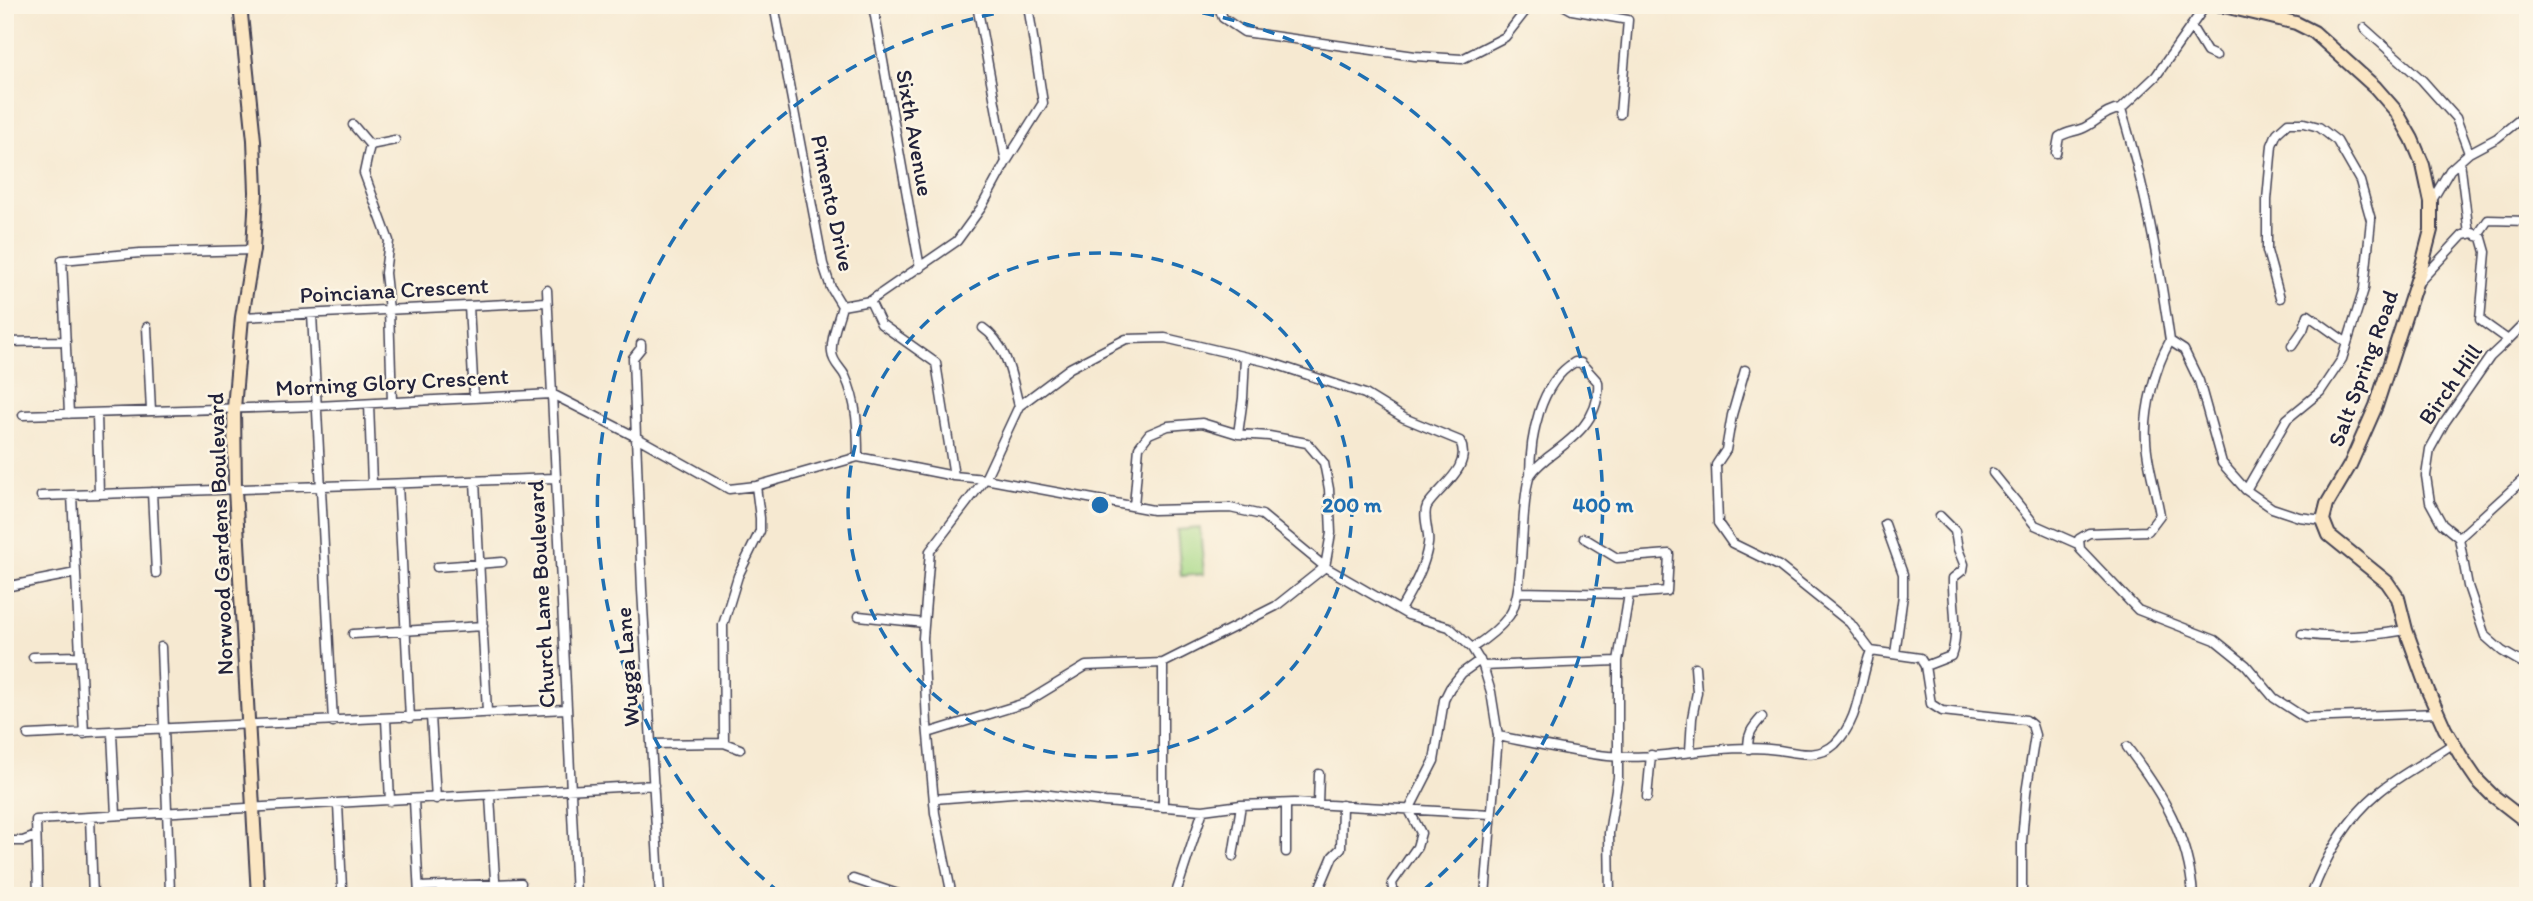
<svg xmlns="http://www.w3.org/2000/svg" width="2533" height="901" viewBox="0 0 2533 901" font-family="Itim,sans-serif">
	<style>
		.pitch { fill: #a8d988; stroke: #657e62; stroke-width: 2 }
		.lines { fill: none; stroke-linecap: round; stroke-linejoin: round }
		.street-casing { stroke: #424052; stroke-width: 11 }
		.secondary-casing { stroke: #424052; stroke-width: 16 }
		.street { stroke: #fff; stroke-width: 8 }
		.secondary { stroke: #fbe6c3; stroke-width: 12 }
		.ring { fill: none; stroke: #1f6fb2; stroke-width: 3.5; stroke-dasharray: 12 9 }
		.labels { text-anchor: middle; stroke-width: 5; stroke-linejoin: round; paint-order: stroke }
		.street-label { font-size: 23px; fill: #22223b; stroke: #fcf5e5 }
		.centre { fill: #1f6fb2; stroke: #fcf5e5; stroke-width: 3.5 }
		.ring-label { font-size: 21px; text-anchor: middle; font-weight: bold; fill: #1f6fb2; stroke: #fcf5e5; stroke-width: 5; stroke-linejoin: round; paint-order: stroke }
	</style>
	<rect width="100%" height="100%" fill="#fcf5e5"/>
	<filter id="ink" filterUnits="userSpaceOnUse"><feTurbulence type="fractalNoise" baseFrequency=".0143" numOctaves="2"/><feDisplacementMap in="SourceGraphic" scale="14" xChannelSelector="R" yChannelSelector="G"/><feConvolveMatrix kernelMatrix="1 2 1 2 8 2 1 2 1" color-interpolation-filters="sRGB"/></filter>
	<filter id="wash" filterUnits="userSpaceOnUse"><feTurbulence type="fractalNoise" baseFrequency=".00686" numOctaves="4" result="noise"/><feDisplacementMap in="SourceGraphic" scale="28" xChannelSelector="R" yChannelSelector="G"/><feGaussianBlur stdDeviation="1.57" result="paint"/><feColorMatrix in="noise" values="0 0 0 0 0 0 0 0 0 0 0 0 0 0 0 0 0 1.4 0 .05"/><feComposite in="paint" operator="in"/></filter>
	<g filter="url(#wash)">
		<rect width="100%" height="100%" fill="#f6e9d1"/>
		<!-- pitch -->
		<path class="pitch" d="M1200,528L1204,574L1181,576L1177,530Z"/>
	</g>
	<g filter="url(#ink)">
		<g class="lines">
			<!-- street casing -->
			<g class="street-casing">
				<path id="street" d="M774,5L823,264L831,288L842,306
					M873,5L920,268
					M977,5L1006,162
					M1218,5L1223,18L1244,32L1415,56L1462,59L1505,37L1530,5
					M1563,5L1572,10L1628,20L1620,114
					M2206,5L2156,76L2121,109C2145,185 2159,262 2170,341L2184,350L2199,381L2222,463L2246,490L2272,508L2299,517L2323,520
					M2191,26L2207,52L2216,56
					M2364,28L2422,80L2456,118L2469,153
					M353,125L370,145L364,173L389,241L385,273L389,310L392,402
					M370,145L395,140
					M2056,153L2059,137C2067,132 2073,132 2081,129C2095,124 2105,110 2121,109
					M2460,161L2469,234
					M2431,202L2450,170L2469,153L2497,138L2524,116
					M2477,236L2488,220L2528,221
					M2419,282L2463,235L2473,233L2482,238L2486,252L2480,320L2508,340L2490,357L2445,422L2430,449L2426,476L2430,502L2442,524L2459,538L2468,586L2485,636L2502,651L2528,666
					M547,290L576,896
					M870,301L881,324L936,363L954,476
					M469,306L474,398
					M842,306L870,301L957,241L981,208L1006,162L1043,103L1028,5
					M842,306C839,319 830,339 832,353C833,363 841,368 845,376C857,402 858,429 858,457
					M312,314L333,722
					M242,317L547,302
					M147,327L151,411
					M983,328C1008,345 1012,379 1019,406
					M2508,340L2528,320
					M2170,341C2155,367 2144,410 2146,440C2147,465 2156,490 2160,515L2148,531L2089,533L2079,539L2080,549L2138,610L2215,640L2246,665L2274,698L2305,718L2438,713
					M5,342L66,341
					M641,344V348L633,358L636,437L642,590L660,896
					M2292,346L2303,330L2308,315L2347,343
					M1745,370L1732,415L1726,450L1716,465L1718,523L1732,543L1779,566L1850,623L1871,651L1920,658L1925,666L1931,704L1942,711L2026,720L2032,725L2035,735L2026,793L2022,841V892L2025,896
					M369,404L372,484
					M97,413L99,494
					M69,414L62,260L140,253L253,250
					M23,415L317,406L552,394L636,437L729,489L756,486L858,457L954,476L985,479L1153,510L1230,508L1262,515L1325,567L1408,615L1449,627L1472,648L1483,666L1491,692L1498,736L1485,896
					M1238,434L1243,398L1245,357
					M1993,473L2035,525L2078,544
					M475,481L487,712
					M398,484L410,718
					M2246,490L2287,419L2320,392L2342,359L2364,289L2371,220L2360,181L2337,141L2319,127L2304,123H2288L2277,133L2272,145L2267,200V251L2280,298
					M152,492L156,573
					M72,495L84,734
					M41,496L555,478
					M1134,506L1139,447L1149,434L1168,426L1202,423L1238,434L1269,436L1307,443L1324,463L1329,489L1331,533L1325,567L1276,606L1163,663V807
					M1885,524L1903,574V595L1895,654
					M2459,538L2528,475
					M437,567L502,562
					M5,587L76,573
					M1518,592L1629,594L1667,591L1669,554L1617,558L1584,538
					M859,616L924,623
					M353,634L483,626
					M2302,634C2337,639 2372,636 2406,630
					M161,647L170,892
					M1472,648C1486,639 1499,629 1509,616C1526,593 1519,512 1529,478C1532,470 1541,463 1547,458C1574,438 1601,418 1598,382L1581,363L1575,362C1539,383 1530,438 1530,476
					M33,657L80,656
					M1483,666L1618,661
					M1925,666L1951,656C1960,632 1952,603 1953,578L1963,570L1964,564L1958,549L1955,531L1940,516
					M431,716L436,799
					M386,719L390,801
					M112,733L116,815
					M928,733L1025,703L1086,666L1163,663
					M28,735L566,709
					M1498,736C1534,743 1571,752 1608,756C1665,761 1722,742 1779,750C1798,753 1819,759 1835,744C1862,717 1858,682 1871,651
					M724,743L723,625L738,576L760,531V518L756,486
					M652,744L724,743L740,749
					M2127,747C2162,793 2189,836 2193,896
					M1749,749C1746,735 1753,727 1762,717
					M1690,751L1692,718L1697,692L1695,667
					M490,796L496,896
					M1647,797L1651,755
					M934,799L1027,792L1105,802L1203,810L1241,805L1294,803L1491,814
					M414,800L419,896
					M338,804L342,889
					M1318,804L1319,774
					M90,817L93,896
					M5,841H23L36,836
					M1286,852V804
					M1233,856L1241,805
					M853,879L904,896
					M419,887L521,883
					M1317,894L1333,856L1341,848L1342,805
					M38,896L36,820L654,785
					M50,896L93,893
					M952,896L935,813L927,724L923,638L930,551L985,479L1019,406L1070,368L1126,339L1165,338L1272,363L1365,394L1404,418L1460,441C1473,468 1439,487 1427,506C1422,516 1430,533 1428,544C1425,568 1412,589 1400,610
					M1175,896L1203,810
					M1394,896L1392,883L1417,847L1421,833L1409,810L1434,761L1444,700L1450,688L1462,673L1480,660
					M1610,896L1609,833L1618,777V661L1629,594
					M2311,896C2325,858 2347,819 2378,793C2399,775 2431,759 2454,743"/>
			</g>
			<!-- secondary casing -->
			<g class="secondary-casing">
				<path id="secondary" d="M240,5L254,140L256,192L253,250L242,317L234,408L235,489L258,896
					M2220,5L2296,23L2314,32L2375,87L2396,111L2412,139L2423,165L2431,202V230L2422,265L2376,406L2350,465L2327,504L2323,520L2329,535L2387,582L2398,598L2406,630L2428,691L2445,729L2462,758L2477,780L2492,795L2528,823"/>
			</g>
			<!-- street -->
			<use href="#street" class="street"/>
			<!-- secondary -->
			<use href="#secondary" class="secondary"/>
		</g>
	</g>
	<!-- distance rings -->
	<g class="ring">
		<circle cx="1100" cy="505" r="252"/>
		<path d="M780 893A503 503 0 0 1 1039 6M1161 6A503 503 0 0 1 1420 893"/>
	</g>
	<g class="labels">
		<!-- street labels -->
		<g class="street-label">
			<text transform="translate(915 133) rotate(80)" y="8">Sixth Avenue</text>
			<text transform="translate(833 203) rotate(78)" y="8">Pimento Drive</text>
			<text transform="translate(394 290) rotate(-3)" y="8">Poinciana Crescent</text>
			<text transform="translate(2363 368) rotate(-70)" y="8">Salt Spring Road</text>
			<text transform="translate(392 382) rotate(-3)" y="8">Morning Glory Crescent</text>
			<text transform="translate(2450 384) rotate(-55)" y="8">Birch Hill</text>
			<text transform="translate(220 534) rotate(-92)" y="8">Norwood Gardens Boulevard</text>
			<text transform="translate(541 594) rotate(-93)" y="8">Church Lane Boulevard</text>
			<text transform="translate(627 667) rotate(-94)" y="8">Wugga Lane</text>
		</g>
	</g>
	<circle cx="1100" cy="505" r="10" class="centre"/>
	<g class="ring-label">
		<text x="1352" y="512">200 m</text>
		<text x="1603" y="512">400 m</text>
	</g>
	<!-- margin -->
	<rect width="2533" height="901" fill="none" stroke="#fcf5e5" stroke-width="28"/>
</svg>
